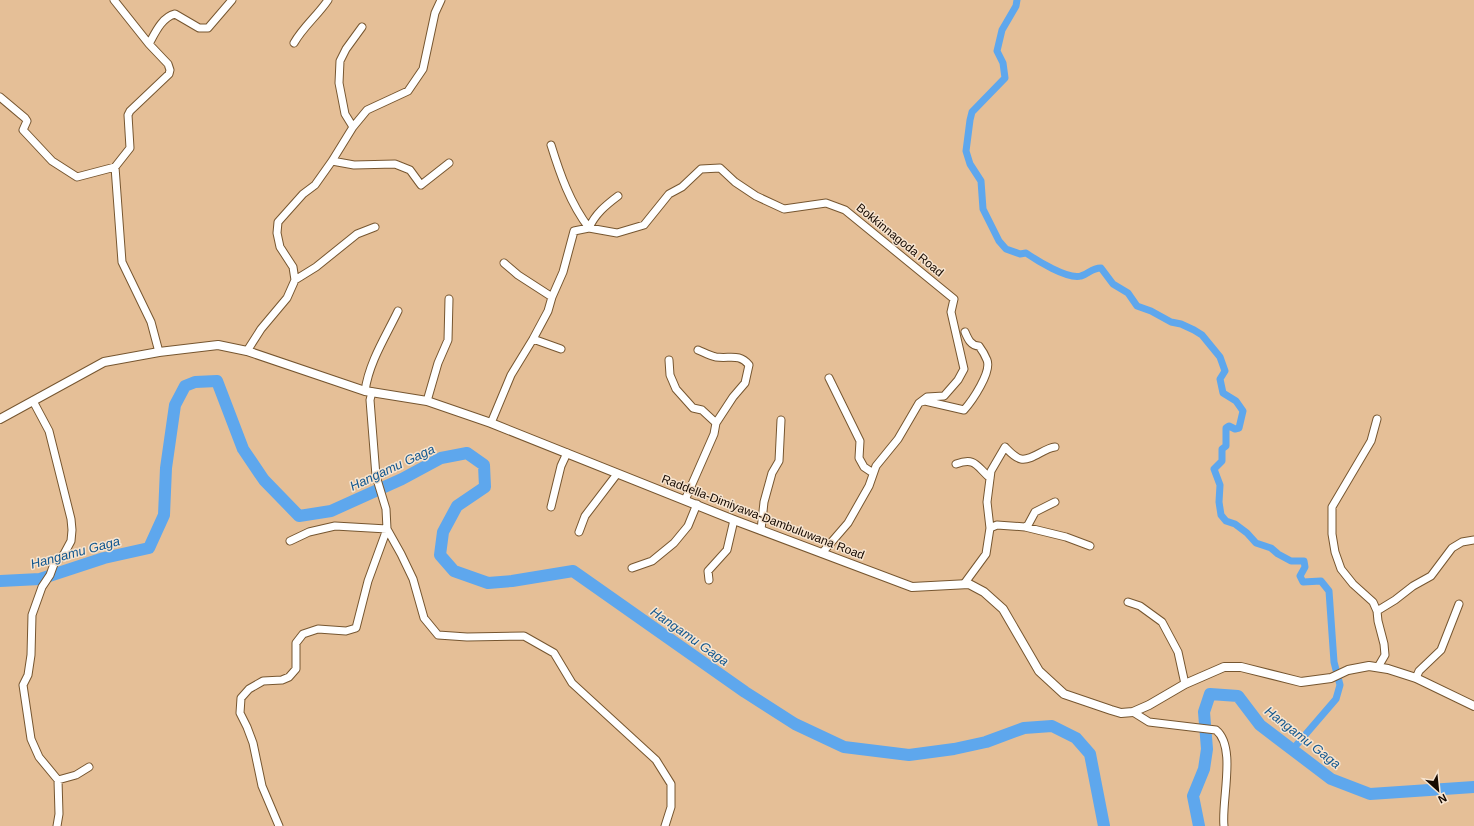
<svg xmlns="http://www.w3.org/2000/svg" width="1474" height="826" viewBox="0 0 1474 826" font-family="Arial,sans-serif">
	<style>
		.lines { fill: none; stroke-linecap: round; stroke-linejoin: round }
		.canal { stroke: #5ea7ed; stroke-width: 7 }
		.river { stroke: #5ea7ed; stroke-width: 12 }
		.minor-casing { stroke: #765630; stroke-width: 9 }
		.tertiary-casing { stroke: #765630; stroke-width: 10 }
		.minor { stroke: #fff; stroke-width: 7 }
		.tertiary { stroke: #fff; stroke-width: 8 }
		.labels { text-anchor: middle; stroke-width: 3; stroke-linejoin: round; paint-order: stroke }
		.street-label { font-size: 12px; fill: #150900; stroke: #f7e4cf }
		.water-label { font-size: 13px; font-style: italic; fill: #12578f; stroke: #f7e4cf }
	</style>
	<rect width="100%" height="100%" fill="#e5bf97"/>
	<g class="lines">
		<!-- canal -->
		<path class="canal" d="M1017,0L1016,6L1002,30L997,51L1003,63L1005,78L972,112L970,120L966,151L970,164L981,181L983,209L999,241L1006,249L1020,254L1026,253C1036,260 1068,280 1081,276C1089,274 1091,268 1101,268L1113,284L1128,293L1137,306L1151,311L1171,322L1181,324L1194,330L1202,335L1220,357L1225,371L1220,379L1223,393L1236,401L1243,411L1239,428L1235,429L1229,426L1226,428V446L1222,449V461L1214,469L1220,485L1219,502L1221,515L1226,521L1235,524L1247,533L1256,543L1271,548L1278,554L1291,561H1304L1305,567L1300,576L1303,582L1321,581L1329,591L1334,662L1340,685L1336,699L1293,749"/>
		<!-- river -->
		<path class="river" d="M0,581L40,579L104,558L149,548L164,515L166,468L175,405L185,386L195,382L217,381L243,449L264,480L299,516L331,511L402,479L441,458L467,453L484,465L485,487L457,506L443,532L440,555L454,571L488,583L512,581L573,571L745,692L795,724L844,747L909,755L954,749L986,742L1024,728L1052,726L1076,738L1090,754L1104,826
			M1199,826L1193,796L1204,769L1207,749L1204,712L1210,694L1238,696L1260,725L1331,779L1370,794L1474,787"/>
		<!-- minor casing -->
		<g class="minor-casing">
			<path id="minor" d="M114,0L149,44L168,64L170,70L169,74L130,111L128,115L130,148L115,167L122,262L151,322L159,352
				M294,43C303,27 318,15 328,0
				M149,44C155,33 162,17 175,14L199,28H208L232,0
				M0,97L25,118L27,121L23,130L52,161L77,177L115,167
				M353,127L345,114L339,83L340,61L346,49L362,27
				M551,145C560,174 570,203 589,228C595,214 606,205 618,196
				M332,161L354,165L395,164L410,170L421,185L449,163
				M504,263L518,275L552,297
				M295,280L316,267L357,234L375,227
				M533,339L561,349
				M247,351L261,329L287,298L295,280L293,267L280,247L277,233L278,222L303,194L315,185L332,161L353,127L367,110L408,91L423,69L435,13L441,0
				M669,360L670,375L676,389L693,408L702,410L716,423
				M829,378L860,441L859,458L864,467L873,473
				M365,391C369,362 386,336 398,311
				M33,401L49,431L71,519L72,530L71,541L64,554L54,564L50,575L42,587L32,615L31,655L28,675L23,685L31,739L39,757L58,780L59,814L57,826
				M427,401L438,363L448,340L449,299
				M921,402L925,401L964,410C972,401 992,372 987,360C985,355 982,350 979,346C971,346 968,339 965,332
				M1377,419L1371,441L1332,507V534L1335,552L1341,569L1353,584L1373,602L1377,611L1378,621L1384,644L1385,655L1378,667
				M491,423L511,375L533,339L548,311L552,297L563,272L574,231L589,228L617,233L644,225L669,194L682,187L701,169L720,168L735,182L756,196L784,209L826,203L845,210L954,299L951,312L964,369L958,380L944,396L927,397L919,403L898,439L876,466L869,486L848,523L822,553
				M956,464C976,457 976,466 990,478
				M685,500L714,434L716,423L733,397L745,383L749,365C739,353 730,359 716,357C710,356 703,352 698,350
				M551,507L561,466L567,453
				M1025,527L1066,537L1090,546
				M990,528L987,502L991,471L1005,447C1009,451 1015,458 1021,459C1032,461 1044,448 1055,447
				M761,530L764,502L772,473L779,461L781,420
				M579,532L585,516L617,474
				M290,541L309,532L335,526L387,529L401,554L413,579L424,618L438,635L467,637L524,636L554,653L572,683L656,760L671,784V807L665,826
				M632,568L652,561L674,543L688,526L697,504
				M709,580L708,571L727,550L734,520
				M964,584L986,554L990,528L997,525L1025,527L1028,525L1035,512L1055,502
				M1128,602L1140,606L1162,622L1178,652L1185,684
				M1377,611L1395,600L1413,586L1431,576L1452,548L1462,542L1474,540
				M1416,678L1419,671L1441,650L1459,604
				M1133,712L1149,722L1216,730C1237,747 1221,801 1224,826
				M58,780L76,775L89,767
				M279,826L262,786L253,743L247,727L240,713L241,698L249,689L263,681L282,680L289,677L296,669V643L303,634L318,629L346,631L356,628L368,581L387,529L386,509L376,476L370,400L372,392"/>
		</g>
		<!-- tertiary casing -->
		<g class="tertiary-casing">
			<path id="tertiary" d="M0,419L104,362L159,352L218,345L247,351L365,391L427,401L491,423L734,520L912,587L969,584L984,592L1003,609L1039,671L1064,694L1111,710L1121,713L1133,712L1149,705L1185,684L1224,667H1241L1301,682L1331,678L1348,670L1369,666L1388,669L1416,678L1474,706"/>
		</g>
		<!-- minor -->
		<use href="#minor" class="minor"/>
		<!-- tertiary -->
		<use href="#tertiary" class="tertiary"/>
	</g>
	<g class="labels">
		<!-- street labels -->
		<g class="street-label">
			<text transform="translate(900 240) rotate(39)" y="4">Bokkinnagoda Road</text>
			<text transform="translate(763 517) rotate(21)" y="4">Raddella-Dimiyawa-Dambuluwana Road</text>
		</g>
		<!-- water labels -->
		<g class="water-label">
			<text transform="translate(392 467) rotate(-25)" y="5">Hangamu Gaga</text>
			<text transform="translate(75 552) rotate(-15)" y="5">Hangamu Gaga</text>
			<text transform="translate(690 636) rotate(35)" y="5">Hangamu Gaga</text>
			<text transform="translate(1303 737) rotate(38)" y="5">Hangamu Gaga</text>
		</g>
	</g>
	<!-- north arrow -->
	<g transform="translate(1438 790) rotate(153)" stroke="#f7e4cf" stroke-width="3" paint-order="stroke">
	<path d="M0-3L7 15L0 10L-7 15Z" fill="#150900"/>
	<text y="-6" font-size="11" font-weight="bold" text-anchor="middle" fill="#150900">N</text>
	</g>
</svg>
